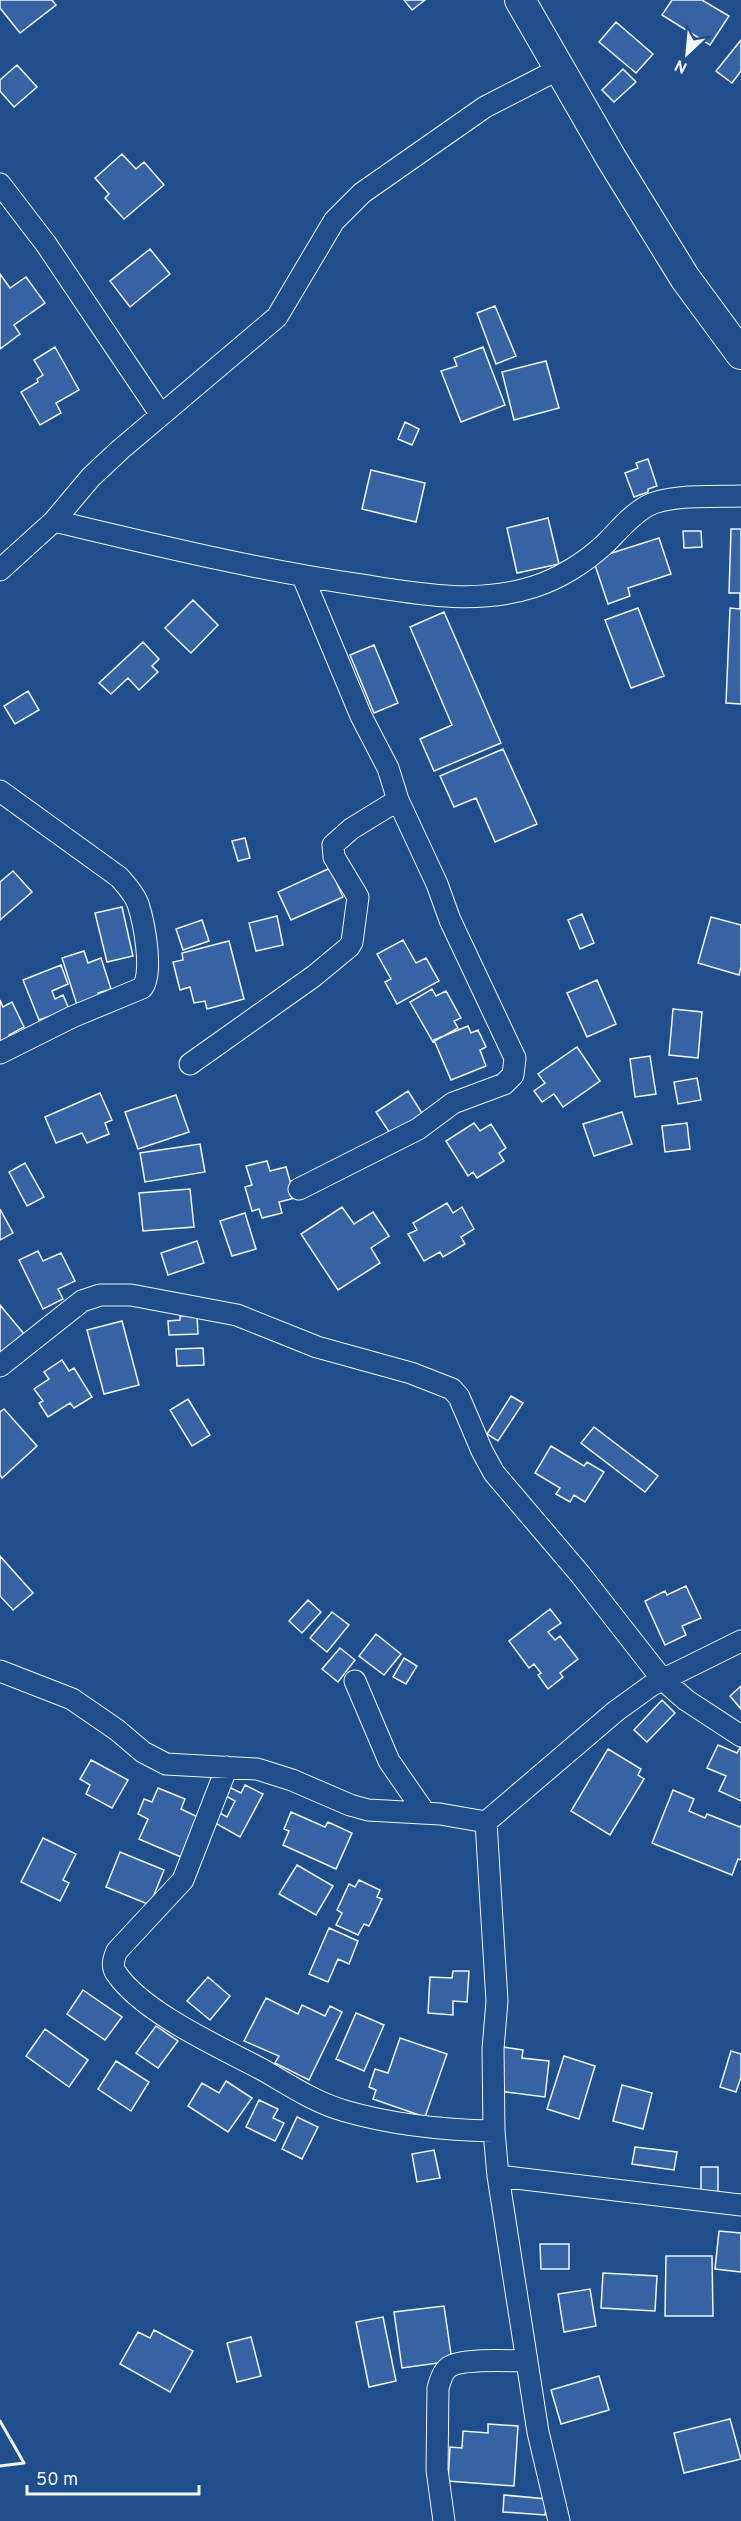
<svg xmlns="http://www.w3.org/2000/svg" width="741" height="2521" viewBox="0 0 741 2521" font-family="Overpass,sans-serif">
	<style>
		.building { fill: #3563a3; stroke: #f2f6ff; stroke-width: 1.5 }
		.lines { fill: none; stroke-linecap: round; stroke-linejoin: round }
		.street-casing { stroke: #f2f6ff; stroke-width: 23 }
		.secondary-casing { stroke: #f2f6ff; stroke-width: 32 }
		.street { stroke: #1f4e8c; stroke-width: 21 }
		.secondary { stroke: #1f4e8c; stroke-width: 30 }
		.wall { stroke: #f2f6ff; stroke-width: 3 }
	</style>
	<rect width="100%" height="100%" fill="#1f4e8c"/>
	<!-- building -->
	<path class="building" d="M0,0H52L56,5L20,33L0,8Z
		M404,0H425L412,10Z
		M672,0H702L729,16L710,45L662,15Z
		M616,22L653,54L636,73L599,42Z
		M741,40V71L732,83L716,71Z
		M17,65L37,87L14,107L0,91V80Z
		M623,69L636,82L614,102L602,90Z
		M122,154L136,169L144,162L164,185L124,219L105,198L109,194L95,178Z
		M150,249L170,274L130,307L110,281Z
		M0,274L10,288L26,277L45,303L14,325L20,334L0,349Z
		M495,306L516,356L496,364L477,313Z
		M55,347L79,390L56,403L61,413L40,425L21,392L38,382L37,379L43,375L34,360Z
		M483,347L505,405L461,422L441,371L457,366L454,358Z
		M546,361L559,408L514,420L502,372Z
		M405,422L419,429L412,445L398,439Z
		M648,459L657,486L648,489V492L634,497L625,473L638,468L636,463Z
		M371,470L425,483L416,522L362,509Z
		M548,518L559,564L517,573L507,528Z
		M731,529H741V704L726,703L730,608L740,609V593H729Z
		M683,531H701L702,547L684,548Z
		M659,538L671,574L628,588L630,596L608,604L593,559Z
		M193,600L218,625L191,653L165,628Z
		M638,608L664,676L631,688L605,620Z
		M444,612L501,743L434,771L420,739L452,725L410,627Z
		M143,642L159,659L152,666L158,672L139,690L128,678L111,694L99,683Z
		M374,645L398,703L374,713L350,655Z
		M28,691L39,710L15,724L4,706Z
		M503,749L537,824L495,842L476,798L454,807L440,776Z
		M245,838L250,858L238,861L232,841Z
		M330,868L343,897L291,920L278,892Z
		M13,871L32,892L0,920V882Z
		M122,907L133,956L107,962L95,913Z
		M582,914L594,943L580,949L568,920Z
		M277,916L283,945L256,951L249,923Z
		M711,917L741,925V967L739,975L698,963Z
		M202,920L209,941L183,950L176,929Z
		M403,940L416,963L426,958L439,981L397,1004L385,982L391,979L377,954Z
		M229,941L244,999L207,1009L205,1001L194,1003L190,987L180,990L173,962L183,960L182,953Z
		M84,951L88,963L101,958L111,989L98,993L101,1001L78,1008L62,958Z
		M61,965L68,984L52,991L55,999L63,995L69,1009L39,1020L23,980Z
		M597,980L616,1024L587,1037L567,993Z
		M432,989L436,996L446,991L461,1018L454,1021L458,1028L433,1042L410,1002Z
		M0,1000L3,1007L12,1002L24,1027L9,1035L12,1042L0,1048Z
		M673,1009L702,1012L698,1058L669,1055Z
		M468,1026L471,1033L478,1030L486,1047L480,1050L486,1066L451,1080L434,1040Z
		M577,1047L600,1081L563,1107L554,1094L542,1102L534,1091L545,1083L538,1074Z
		M650,1056L656,1094L635,1097L630,1059Z
		M697,1078L701,1100L678,1104L674,1082Z
		M408,1091L425,1118L393,1138L376,1112Z
		M100,1093L112,1120L105,1123L109,1134L87,1143L82,1133L56,1143L45,1117Z
		M176,1095L189,1132L138,1149L125,1112Z
		M622,1112L632,1144L594,1156L583,1124Z
		M474,1123L480,1131L491,1124L506,1148L499,1153L504,1161L477,1178L473,1172L468,1176L446,1141Z
		M687,1123L690,1149L665,1152L662,1126Z
		M200,1144L205,1172L145,1182L140,1153Z
		M267,1161L270,1171L286,1167L295,1198L279,1202L282,1213L262,1218L259,1209L252,1211L245,1187L252,1185L246,1166Z
		M25,1163L44,1197L27,1206L9,1172Z
		M190,1189L194,1227L143,1231L139,1193Z
		M447,1203L453,1213L462,1207L474,1229L461,1237L465,1244L443,1257L440,1252L424,1261L408,1234L417,1230L413,1223Z
		M342,1207L354,1224L373,1212L389,1236L371,1248L380,1263L338,1290L301,1234Z
		M0,1209L13,1233L0,1240Z
		M245,1213L256,1249L232,1256L220,1221Z
		M197,1241L204,1263L168,1275L161,1253Z
		M38,1251L43,1261L61,1253L75,1281L58,1289L63,1299L43,1309L19,1260Z
		M0,1305L24,1334L0,1353Z
		M197,1315L198,1334L169,1335L168,1321L180,1320V1316Z
		M122,1321L139,1385L104,1394L87,1330Z
		M203,1348L204,1365L177,1366L176,1349Z
		M62,1360L69,1371L74,1368L92,1397L74,1408L70,1403L48,1417L39,1403L43,1401L34,1389L49,1379L44,1372Z
		M511,1396L523,1403L498,1441L487,1434Z
		M188,1399L210,1435L192,1446L170,1410Z
		M4,1409L37,1446L2,1478L0,1475V1412Z
		M594,1427L658,1476L645,1492L581,1443Z
		M551,1446L584,1466L587,1462L604,1472L585,1502L574,1495L570,1502L556,1494L560,1488L535,1473Z
		M0,1556L33,1593L13,1610L0,1596Z
		M686,1586L701,1618L682,1626L686,1635L665,1645L645,1601L665,1591L667,1595Z
		M308,1600L321,1612L302,1633L289,1621Z
		M550,1609L561,1623L548,1632L555,1640L560,1636L578,1659L560,1673L563,1677L548,1689L538,1675L541,1673L534,1664L529,1668L509,1641Z
		M332,1612L349,1625L327,1652L310,1638Z
		M376,1634L401,1654L384,1675L359,1656Z
		M340,1648L355,1660L338,1682L322,1669Z
		M404,1658L417,1666L406,1684L393,1677Z
		M741,1686V1709L730,1696Z
		M662,1700L675,1713L647,1742L634,1730Z
		M718,1745L737,1753L741,1746V1801L719,1791L726,1776L707,1768Z
		M608,1749L641,1769L638,1775L644,1779L610,1835L571,1811Z
		M91,1760L128,1780L112,1808L86,1794L90,1785L80,1779Z
		M245,1785L263,1794L240,1837L215,1823L220,1813L227,1817L235,1801L224,1795L229,1787L241,1793Z
		M158,1788L185,1799L181,1809L198,1817L181,1857L139,1839L148,1819L138,1814L144,1799L152,1802Z
		M673,1790L694,1799L689,1811L705,1818L707,1814L740,1827L741,1825V1860L738,1859L732,1875L652,1843Z
		M291,1812L325,1827L328,1822L352,1833L336,1869L283,1845L289,1831L284,1829Z
		M43,1838L76,1854L63,1880L69,1883L60,1901L21,1882Z
		M120,1852L164,1870L150,1905L106,1887Z
		M297,1865L333,1886L316,1915L279,1894Z
		M359,1880L380,1890L377,1897L382,1899L369,1926L364,1924L358,1935L336,1925L342,1913L337,1910L349,1884L355,1887Z
		M329,1928L358,1941L349,1964L338,1959L328,1982L309,1974Z
		M453,1971H469L467,2002L453,2001V2015L428,2013L430,1977L452,1978Z
		M208,1977L230,1996L210,2020L187,2001Z
		M83,1990L122,2017L105,2040L67,2014Z
		M266,1998L298,2014L302,2005L325,2016L330,2006L342,2012L309,2080L275,2063L279,2056L244,2041Z
		M356,2013L384,2025L364,2071L336,2059Z
		M156,2026L178,2041L158,2068L136,2053Z
		M45,2029L88,2060L69,2087L26,2056Z
		M400,2038L447,2054L425,2117L373,2099L376,2090L369,2087L375,2069L388,2073Z
		M503,2047L523,2050L522,2058L549,2061L545,2097L498,2091Z
		M731,2051L741,2054V2077L736,2092L720,2087Z
		M564,2056L595,2066L579,2119L547,2109Z
		M116,2061L149,2082L131,2111L98,2089Z
		M226,2081L252,2098L228,2132L188,2106L202,2083L219,2093Z
		M622,2085L652,2093L643,2129L613,2121Z
		M259,2100L278,2109L273,2118L284,2123L275,2141L246,2127Z
		M297,2117L318,2127L302,2159L282,2149Z
		M635,2147L677,2152L674,2170L632,2164Z
		M434,2150L440,2178L417,2182L412,2154Z
		M701,2167H718V2195H701Z
		M719,2231L741,2233V2272L715,2269Z
		M540,2244H569V2269H541Z
		M666,2256H712L713,2316H665Z
		M603,2273L657,2276L655,2311L601,2308Z
		M590,2289L596,2326L564,2332L558,2294Z
		M444,2306L452,2361L402,2368L394,2312Z
		M383,2317L396,2381L369,2387L356,2322Z
		M154,2330L193,2351L170,2392L120,2364L138,2332L150,2338Z
		M251,2337L261,2376L237,2382L227,2343Z
		M599,2376L609,2410L561,2424L551,2390Z
		M730,2419L741,2459L684,2473L674,2433Z
		M488,2424L518,2426L514,2486L448,2481L450,2447L462,2448L463,2431L488,2433Z
		M504,2495L547,2499L545,2515L503,2512Z"/>
	<g class="lines">
		<!-- street casing -->
		<g class="street-casing">
			<path id="street" d="M0,184L46,244L161,415
				M54,521C156,545 257,570 361,585C419,594 476,605 533,587C559,579 586,562 606,543C619,530 631,515 647,506C669,494 715,497 741,496
				M0,570L54,521L91,477L121,449L277,317L334,221L362,193L485,107L559,69
				M0,791L119,877C126,885 134,893 138,904C144,922 154,974 142,988L72,1017L0,1053
				M190,1064L314,976L349,947L352,942L358,897L334,857L333,845L351,829L398,800
				M299,1189L418,1129L453,1103L504,1084L513,1075L515,1058L450,920L437,884L398,800L388,768L361,716L303,577
				M0,1366L82,1301L100,1295H131L237,1315L317,1347L411,1373L452,1389L459,1397L482,1451L494,1473L580,1574L662,1679L686,1700L741,1736
				M0,1671L72,1699L117,1730L143,1752L166,1764L257,1769L292,1780L350,1805L368,1810L440,1814L486,1822L616,1711L652,1685L741,1641
				M355,1681L389,1761L425,1813
				M227,1767L183,1880L117,1951C114,1958 111,1966 116,1973C143,2013 220,2047 263,2070C289,2085 316,2103 345,2111C393,2125 443,2130 494,2131L498,2176L538,2432L559,2521
				M486,1822L497,2001L493,2049L494,2131
				M498,2176L741,2205
				M444,2521L437,2470L438,2388C440,2381 443,2371 449,2367C462,2358 509,2361 526,2361"/>
		</g>
		<!-- secondary casing -->
		<g class="secondary-casing">
			<path id="secondary" d="M520,0L611,158L685,278L741,354"/>
		</g>
		<!-- street -->
		<use href="#street" class="street"/>
		<!-- secondary -->
		<use href="#secondary" class="secondary"/>
		<!-- wall -->
		<path class="wall" d="M0,2421L24,2463L0,2466"/>
	</g>
	<!-- north arrow -->
	<g transform="translate(687 54) rotate(206)" stroke="#1f4e8c" stroke-width="4.5" paint-order="stroke">
	<path d="M0-4.5L10 22L0 15L-10 22Z" fill="#f2f6ff"/>
	<text y="-9" font-size="16" font-weight="bold" text-anchor="middle" fill="#f2f6ff">N</text>
	</g>
	<!-- scale -->
	<path d="M27 2485v9h172v-9" fill="none" stroke="#f2f6ff" stroke-width="3"/>
	<text x="36" y="2485" font-size="18" fill="#f2f6ff" stroke="#1f4e8c" stroke-width="4.5" paint-order="stroke">50 m</text>
</svg>
